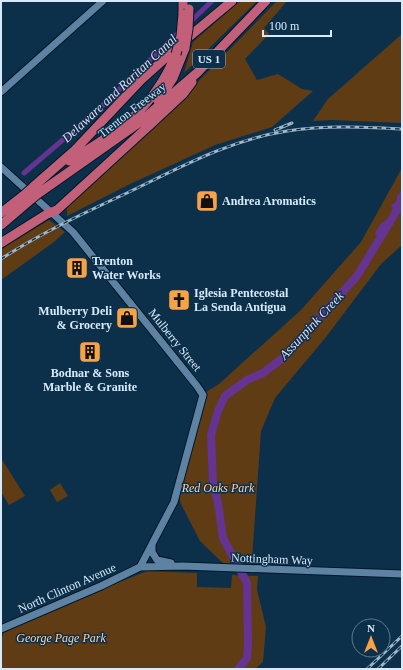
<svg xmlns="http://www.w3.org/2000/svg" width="403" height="670" viewBox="0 0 403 670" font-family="'Times New Roman',serif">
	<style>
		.green { fill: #603c15 }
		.water { fill: #653392 }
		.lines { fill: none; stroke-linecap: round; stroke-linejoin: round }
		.canal { stroke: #653392; stroke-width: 5 }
		.river { stroke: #653392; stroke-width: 8 }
		.secondary-casing { stroke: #00172a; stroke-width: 9 }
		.highway-casing { stroke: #00172a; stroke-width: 11 }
		.secondary { stroke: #5e82a1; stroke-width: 7 }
		.highway { stroke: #c25f79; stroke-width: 9 }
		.rail-casing { stroke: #9eb6ca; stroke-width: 3 }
		.rail { stroke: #0d304a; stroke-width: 1.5; stroke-dasharray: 4.5; stroke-linecap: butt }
		.highway-bridge-casing { stroke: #00172a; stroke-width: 11; stroke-linecap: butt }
		.highway-bridge { stroke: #c25f79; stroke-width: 9 }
		.labels { text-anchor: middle; stroke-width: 3; stroke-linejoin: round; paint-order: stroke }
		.shield { fill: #0d304a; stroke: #9ab2c6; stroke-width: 1 }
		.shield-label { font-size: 11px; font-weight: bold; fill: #d6eafb }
		.street-label { font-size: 12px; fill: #d6eafb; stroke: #0d304a }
		.poi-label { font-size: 12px; font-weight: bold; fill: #d6eafb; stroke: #0d304a; text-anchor: start }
		.park-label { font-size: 12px; font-style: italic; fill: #fed2a9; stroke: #0d304a }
		.water-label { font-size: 13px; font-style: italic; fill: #e6dbf5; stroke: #0d304a }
	</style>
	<rect width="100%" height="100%" fill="#0d304a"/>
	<!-- green -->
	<path class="green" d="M240,1H257L184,73L193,42Z
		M277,1H287L264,28L269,34L245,59L257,80L278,74L302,89L313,91L272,127L215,145L130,184L67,216V207L103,171L183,97Z
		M402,34V123L333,120L313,121L328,99Z
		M402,168V190L397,196L396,202L388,219L376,234L378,237L385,226L393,222L402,211V245L381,264L326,337L275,398L261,431L252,559L242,562L238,569L228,568L200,541L181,504L177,489L203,394L219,384L301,310L361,242Z
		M49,220L65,232L54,242L1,280V248Z
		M1,458L25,496L9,505L1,492Z
		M60,483L68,496L57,502L50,490Z
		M147,571L197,573V587L231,588L232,575L258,576L257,590L266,627L263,662L255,669H1V641L6,626L83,597Z"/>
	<!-- water -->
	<path class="water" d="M402,190V211L393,222L385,226L378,237L375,234C378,227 381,222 388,219L393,209L391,205L396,202L397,196Z"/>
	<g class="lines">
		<!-- canal -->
		<path class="canal" d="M189,23L212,1
			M24,173L99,109L180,31"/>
		<!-- river -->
		<path class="river" d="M238,669L247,658L248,644L247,583L223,538L218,503L213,484L211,435L218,411L225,396L247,380L263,373L284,357L357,276L393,217L402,198"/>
		<!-- secondary casing -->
		<g class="secondary-casing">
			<path id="secondary" d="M1,92L103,1
				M1,167L73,232L197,386L203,395L174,502L140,567
				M152,544V552L157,560L171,563
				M1,629L101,586L140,567L183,566L402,574"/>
		</g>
		<!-- highway casing -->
		<g class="highway-casing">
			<path id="highway" d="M183,1V14
				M158,101L173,78L185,48
				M69,161C118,132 154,109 176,54
				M33,187L74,151L141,80L190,36L232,1
				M39,193L140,122L198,72L266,1
				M1,213L24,195
				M1,225L29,201
				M1,243L47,214L57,210L152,123L183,94L192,82"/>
		</g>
		<!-- secondary -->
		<use href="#secondary" class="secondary"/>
		<!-- highway -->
		<use href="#highway" class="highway"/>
		<!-- rail casing -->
		<g class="rail-casing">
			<path id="rail" d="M275,130L292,123
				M1,259C41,233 84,213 127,193C179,168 229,140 287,131C326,125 363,127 402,129
				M367,669L402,636
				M378,669L402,646"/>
		</g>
		<!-- rail -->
		<use href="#rail" class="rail"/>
		<!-- highway-bridge casing -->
		<g class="highway-bridge-casing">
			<path id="highway-bridge" d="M185,48L188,29L189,9
				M176,54L181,36L183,14
				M24,195L33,187
				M29,201L39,193"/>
		</g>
		<!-- highway-bridge -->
		<use href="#highway-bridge" class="highway-bridge"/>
	</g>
	<!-- icons -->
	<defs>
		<g id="shop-square" transform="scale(1.15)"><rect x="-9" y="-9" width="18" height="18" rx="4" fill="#f6a247" stroke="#0d304a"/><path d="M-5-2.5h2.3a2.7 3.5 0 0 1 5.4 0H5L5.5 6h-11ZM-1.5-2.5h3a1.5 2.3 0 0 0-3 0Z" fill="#111"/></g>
		<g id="building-square" transform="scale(1.15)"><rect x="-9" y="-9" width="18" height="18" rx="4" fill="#f6a247" stroke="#0d304a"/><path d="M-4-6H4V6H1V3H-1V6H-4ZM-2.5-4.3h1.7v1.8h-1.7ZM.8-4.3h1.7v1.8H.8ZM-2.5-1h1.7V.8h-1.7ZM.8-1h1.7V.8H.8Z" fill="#111"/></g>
		<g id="church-square" transform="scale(1.15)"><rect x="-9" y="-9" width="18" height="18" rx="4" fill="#f6a247" stroke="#0d304a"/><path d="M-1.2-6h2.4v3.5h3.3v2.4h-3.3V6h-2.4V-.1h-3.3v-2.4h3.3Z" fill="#111"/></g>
	</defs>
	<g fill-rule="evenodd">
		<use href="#shop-square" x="207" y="201"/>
		<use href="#building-square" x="77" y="268"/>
		<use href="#church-square" x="179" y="300"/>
		<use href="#shop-square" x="127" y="318"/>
		<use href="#building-square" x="90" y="352"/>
	</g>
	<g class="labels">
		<!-- shield labels -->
		<rect class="shield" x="193" y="50" width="32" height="18" rx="3"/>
		<g class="shield-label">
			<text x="209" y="63">US 1</text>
		</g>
		<!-- street labels -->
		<g class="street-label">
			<text transform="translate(132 110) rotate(-38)" y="4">Trenton Freeway</text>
			<text transform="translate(175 340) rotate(51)" y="4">Mulberry Street</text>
			<text transform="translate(272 559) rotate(2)" y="4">Nottingham Way</text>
			<text transform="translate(67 588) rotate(-24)" y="4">North Clinton Avenue</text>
		</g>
		<!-- poi labels -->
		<g class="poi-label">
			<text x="222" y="205">Andrea Aromatics</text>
			<text x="92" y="265">Trenton<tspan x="92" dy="14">Water Works</tspan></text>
			<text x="194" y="297">Iglesia Pentecostal<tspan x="194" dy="14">La Senda Antigua</tspan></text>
			<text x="112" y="315" text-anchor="end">Mulberry Deli<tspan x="112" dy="14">&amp; Grocery</tspan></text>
			<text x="90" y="377" text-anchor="middle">Bodnar &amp; Sons<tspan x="90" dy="14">Marble &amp; Granite</tspan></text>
		</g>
		<!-- park labels -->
		<g class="park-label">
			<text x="218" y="492">Red Oaks Park</text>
			<text x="61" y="642">George Page Park</text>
		</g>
		<!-- water labels -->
		<g class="water-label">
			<text transform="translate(119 88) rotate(-43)" y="5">Delaware and Raritan Canal</text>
			<text transform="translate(311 325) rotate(-47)" y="5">Assunpink Creek</text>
		</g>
	</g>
	<!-- border -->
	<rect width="403" height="670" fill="none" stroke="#d6eafb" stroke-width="4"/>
	<!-- north arrow -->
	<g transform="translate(371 638)"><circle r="19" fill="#0d304a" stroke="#5d7a91"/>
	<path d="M0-3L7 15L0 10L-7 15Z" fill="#f6a247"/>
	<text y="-6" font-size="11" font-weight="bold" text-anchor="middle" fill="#d6eafb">N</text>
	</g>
	<!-- scale -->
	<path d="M263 30v6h68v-6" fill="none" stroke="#d6eafb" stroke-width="2"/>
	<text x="269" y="30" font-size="12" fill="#d6eafb" stroke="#0d304a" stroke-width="3" paint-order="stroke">100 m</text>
</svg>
